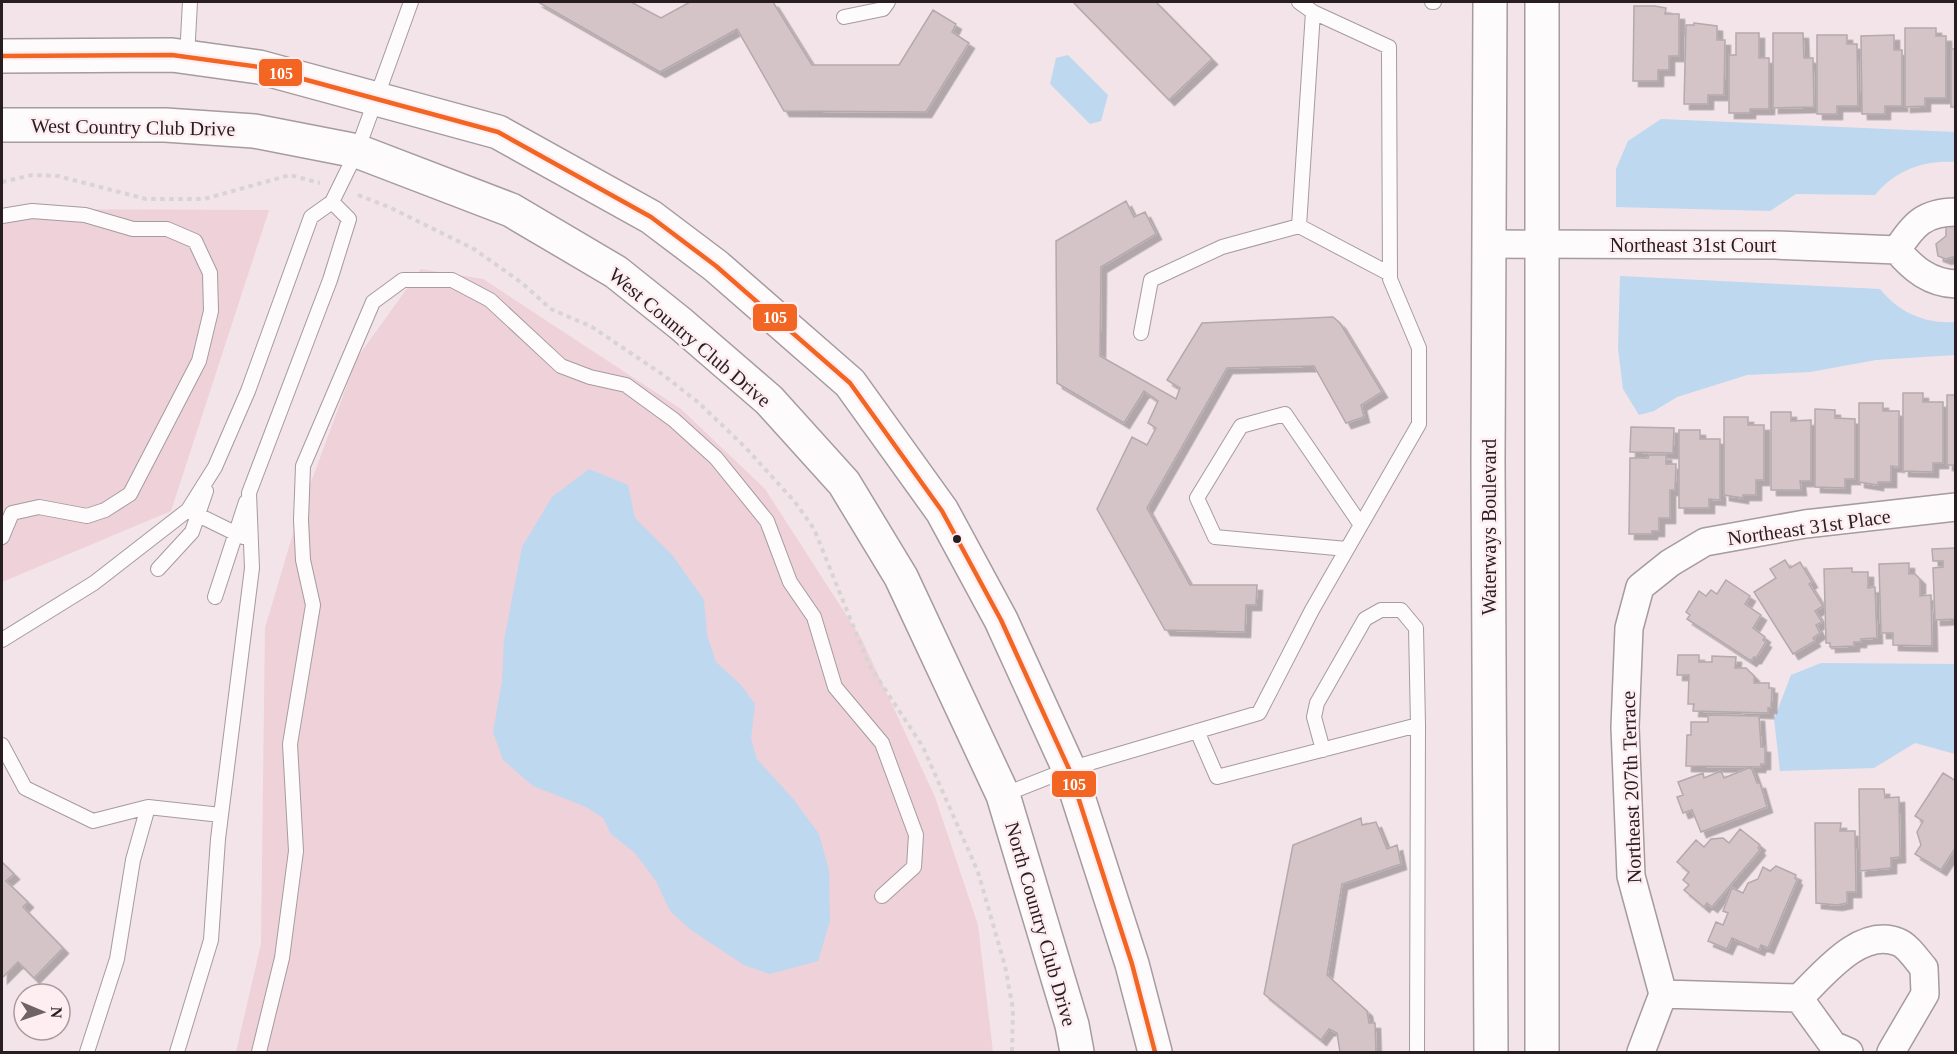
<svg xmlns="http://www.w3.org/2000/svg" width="1957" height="1054" viewBox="0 0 1957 1054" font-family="'Times New Roman',serif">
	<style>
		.green { fill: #eed1d9 }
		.water { fill: #bed8f0 }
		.building { fill: #d4c4c8; stroke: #b4a9ad; stroke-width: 1.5; filter: url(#shadow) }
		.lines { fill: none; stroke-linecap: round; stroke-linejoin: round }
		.lane-casing { stroke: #a69b9e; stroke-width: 16 }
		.street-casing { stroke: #a69b9e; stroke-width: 30 }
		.secondary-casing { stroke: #a69b9e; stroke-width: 36 }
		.path { stroke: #d8d4d4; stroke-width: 4; stroke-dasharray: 4.5 4.5; stroke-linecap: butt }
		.lane { stroke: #fdfbfc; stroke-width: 14 }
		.street { stroke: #fdfbfc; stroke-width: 27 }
		.secondary { stroke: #fdfbfc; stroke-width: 33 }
		.bus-1-casing { stroke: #feeef2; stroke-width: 9 }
		.bus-1 { stroke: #f26522; stroke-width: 4.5 }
		.bus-dot { fill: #281e21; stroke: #feeef2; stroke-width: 2 }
		.labels { text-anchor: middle; stroke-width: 5; stroke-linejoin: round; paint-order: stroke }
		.street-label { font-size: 20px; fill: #281e21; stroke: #feeef2 }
		.line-badge { stroke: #feeef2; stroke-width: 2 }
		.badge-label { font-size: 16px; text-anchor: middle; font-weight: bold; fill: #fff }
	</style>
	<defs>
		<filter id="shadow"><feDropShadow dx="5.5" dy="5.5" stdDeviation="0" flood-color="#0004"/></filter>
	</defs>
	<rect width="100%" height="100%" fill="#f2e4e8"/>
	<!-- green -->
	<path class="green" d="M2,209L269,210L171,511L2,582Z
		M421,269L483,279L681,409L765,489L861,638L935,797L978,925L993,1052H236L261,944L265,628L297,520L357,358Z"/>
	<!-- water -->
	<path class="water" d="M1068,55L1108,95L1101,121L1090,124L1050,84L1056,58Z
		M1661,119L1955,132V162C1925,160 1895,170 1875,195L1796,194L1770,211L1616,207V169L1628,141Z
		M1620,276L1880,289C1899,313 1926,324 1955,322V355L1876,360L1810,372L1747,375L1677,397L1654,411L1639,415L1623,389L1618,348Z
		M589,469L628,485L635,518L673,556L704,600L707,635L716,662L741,685L755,704L751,739L757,759L794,800L819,834L829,870L830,921L818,961L770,974L744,965L691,930L670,911L656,881L635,853L611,834L603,818L586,807L533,786L503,760L493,732L502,681L504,640L522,547L552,497Z
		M1821,663L1955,664V754L1915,743L1874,768L1780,771L1774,719L1791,675Z"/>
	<!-- building -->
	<path class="building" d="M538,2H631L661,18L690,2H773L812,65H899L933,10L956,24L952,32L969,43L926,112L784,111L737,29L660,72Z
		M1073,2H1156L1212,59L1169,100Z
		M1634,6H1655L1666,8L1665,14H1679V56H1669V70H1658V81H1633Z
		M1694,23L1717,26V40H1725L1724,95H1708V104H1684L1686,25H1694Z
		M1905,28H1936V36H1946V98H1925V106L1905,107Z
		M1736,33H1759V58H1769V109H1750V113H1729V55H1736Z
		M1773,33H1803L1804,58H1813L1814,107L1773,108Z
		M1817,35H1847V44H1857L1858,106H1837V114H1817Z
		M1894,35V50H1902V106H1885V114H1862L1861,36Z
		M1951,49H1956V107H1951Z
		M1126,201L1134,217L1145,212L1156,234L1101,267L1100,356L1176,399L1180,388L1167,380L1202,323L1333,317L1340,323L1382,392L1361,405L1364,417L1346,423L1314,366L1227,368L1147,508L1190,585H1257L1256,605H1246L1245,632L1165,630L1097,509L1132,437L1147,445L1156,428L1148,423L1158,401L1144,391L1124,423L1057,383L1056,241Z
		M1955,221L1956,256L1946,259L1938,256L1936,244L1946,236V225Z
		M1903,393H1923V402H1943V463H1933V472L1903,471Z
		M1947,395H1956V470L1954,465H1947Z
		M1859,403H1883V411H1899V467L1891,466V482H1878V485L1859,482Z
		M1815,409L1835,410V418L1855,419V479H1845V488L1815,487Z
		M1771,412H1791V421L1811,420V481H1800L1801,490H1771Z
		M1724,417H1748V425H1764V480H1756V495H1743V498L1724,495Z
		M1631,427L1674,428L1673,453L1630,452Z
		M1679,430H1700V439H1720V500L1709,499V508H1679Z
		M1649,455H1666V464H1676L1675,490H1670V518H1659V531H1652V534H1629L1630,458H1648Z
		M1956,548V619L1935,620L1933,568L1943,567V561H1933L1932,549Z
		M1785,560L1790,568L1800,562L1812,582L1809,584L1823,606L1815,611L1822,622L1816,625L1820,633L1813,638L1815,641L1793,654L1754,592L1776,578L1770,569Z
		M1909,563V574H1915L1920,579V596L1931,595L1932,646L1893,645V633H1881L1879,564Z
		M1852,568V572H1868V588L1875,587L1877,638L1861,639V642H1854V646L1830,647V643H1826L1824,569Z
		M1726,580L1750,596L1745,604L1761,615L1753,628L1765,637L1763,640L1766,642L1756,658L1754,657L1751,661L1687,619L1690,615L1686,612L1699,591L1706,596L1711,590L1717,594Z
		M1678,655H1699V662H1712V656L1736,657L1735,668H1746L1754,676V683H1769V688H1772L1771,708H1768V713L1693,711L1694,704H1688L1689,675H1677Z
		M1708,715L1759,716L1761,747H1765V764H1761L1760,767L1686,766L1687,735H1691V722H1708Z
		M1751,767L1757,783H1760L1767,807L1701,832L1692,810L1683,813L1677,797L1683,795L1678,782L1703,773L1704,778L1721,771L1724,778Z
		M1943,773L1956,781V847L1941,870L1915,854L1921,845L1917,832L1923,821L1915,816Z
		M1859,789H1884L1885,798L1899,797L1900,857L1891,858V868L1860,871Z
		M1361,818L1362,825L1376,822L1387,849L1397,845L1401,864L1342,884L1327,975L1367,1011L1369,1023H1375L1376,1052H1340L1337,1033L1329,1029L1321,1040L1264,994L1293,845Z
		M1815,823H1841L1840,831H1855L1856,892H1847V903L1837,905L1816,903Z
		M1740,829L1760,845L1758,848L1760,850L1712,907L1707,903L1704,907L1684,890L1689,885L1683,880L1689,872L1677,862L1696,840L1704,847L1711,839L1723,838L1729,843Z
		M2,862L14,874L6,881L28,902L23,907L63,948L34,978L18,962L2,978Z
		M1776,866L1796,875L1795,878L1797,880L1768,948L1761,945L1759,950L1732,938L1727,949L1708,941L1716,922L1723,925L1728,913L1723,911L1732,888L1743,893L1748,883L1758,879L1763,867L1770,871Z"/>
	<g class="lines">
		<!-- lane casing -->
		<g class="lane-casing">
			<path id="lane" d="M1432,2H1434
				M1313,12L1299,226L1390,274
				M844,17L883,9L888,2
				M187,57L190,2
				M332,202L357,151L411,2
				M2,216L32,211L85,215L133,229H167L195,241L210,273L211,311L199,361L130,494L105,510L87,516L39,507L12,513L2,537
				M1141,333L1151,280L1222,247L1299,226
				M190,511L243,537
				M1347,549L1215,537L1197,498L1241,426L1285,414L1361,525
				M158,569L192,532L206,491
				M215,597L246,502
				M2,640L94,583L188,510L215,467L248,391L311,217L332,202L349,219L330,280L249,493L252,568L218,839L211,940L177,1052
				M1197,731L1217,777L1418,725L1417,1052
				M2,745L25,788L93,821L148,807L133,860L117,959L87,1052
				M1323,750L1314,717L1317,703L1365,619L1381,610H1401L1416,628L1418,725
				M1003,795L1069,769L1259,713L1312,610L1419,424V348L1390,279L1389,47L1313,12L1299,2
				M148,807L221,815
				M259,1052L282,958L296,851L290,744L313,605L303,560L301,520L303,466L373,302L403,280H452L490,300L561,366L590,377L626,385L674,420L716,458L767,521L790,582L814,617L835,687L882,743L916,835L914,867L882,896"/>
		</g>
		<!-- street casing -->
		<g class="street-casing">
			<path id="street" d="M1489,244L1775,245L1897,250C1913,269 1930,283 1956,284
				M1897,250C1913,225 1924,212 1956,212
				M1663,994L1799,998
				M1799,998C1823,975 1860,927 1898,942C1907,945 1917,960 1924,968L1925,994L1891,1052
				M1799,998L1833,1045L1849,1052
				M1641,1052L1663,994L1631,876L1625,727L1629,628L1640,587L1670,563L1705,542L1805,524L1956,507"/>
		</g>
		<!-- secondary casing -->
		<g class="secondary-casing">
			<path id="secondary" d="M1490,2L1488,463L1491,1052
				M2,56L172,55L259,67L498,132L651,217L716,266L850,383L942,511L1001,620L1069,769L1132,964L1155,1052
				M2,125H165L254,131L357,151L511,210L616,272L681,324L769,400L844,483L901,577L1003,795L1072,1025L1077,1052
				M1542,1052V2"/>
		</g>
		<!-- path -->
		<path class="path" d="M2,182L32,175L58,176L146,199H204L290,175L320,183
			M358,195L389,207L474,249L522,283L551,309L592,327L662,374L699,403L746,448L795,502L814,529L869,665L923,747L978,872L1005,966L1013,1009L1012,1052"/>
		<!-- lane -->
		<use href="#lane" class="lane"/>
		<!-- street -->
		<use href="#street" class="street"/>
		<!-- secondary -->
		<use href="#secondary" class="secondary"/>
		<!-- bus-1 casing -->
		<g class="bus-1-casing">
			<path id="bus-1" d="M2,56L172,55L259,67L498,132L651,217L716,266L850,383L942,511L1001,620L1069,769L1132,964L1155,1052"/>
		</g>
		<!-- bus-1 -->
		<use href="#bus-1" class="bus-1"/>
	</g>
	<!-- markers -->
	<circle class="bus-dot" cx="957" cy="539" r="5"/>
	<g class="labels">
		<!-- street labels -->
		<g class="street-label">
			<text transform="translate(133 127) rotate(1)" y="7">West Country Club Drive</text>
			<text x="1693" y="252">Northeast 31st Court</text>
			<text transform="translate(690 337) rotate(40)" y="7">West Country Club Drive</text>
			<text transform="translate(1489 527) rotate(-90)" y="7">Waterways Boulevard</text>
			<text transform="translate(1809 527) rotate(-8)" y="7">Northeast 31st Place</text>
			<text transform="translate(1631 787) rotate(-92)" y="7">Northeast 207th Terrace</text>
			<text transform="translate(1041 924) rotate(74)" y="7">North Country Club Drive</text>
		</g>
	</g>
	<g class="line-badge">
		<rect x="258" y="58" width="45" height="29" rx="6" fill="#f26522"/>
		<rect x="752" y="303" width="46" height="29" rx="6" fill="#f26522"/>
		<rect x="1051" y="770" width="46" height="28" rx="6" fill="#f26522"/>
	</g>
	<g class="badge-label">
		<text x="281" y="79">105</text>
		<text x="775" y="323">105</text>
		<text x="1074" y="790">105</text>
	</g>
	<!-- border -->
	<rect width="1957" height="1054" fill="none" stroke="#281e21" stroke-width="6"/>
	<!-- north arrow -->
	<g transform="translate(42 1012) rotate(92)"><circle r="28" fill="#feeef2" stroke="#a89b9e" stroke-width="1.5"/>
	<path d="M0-4.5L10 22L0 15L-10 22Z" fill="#6f6367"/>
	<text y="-9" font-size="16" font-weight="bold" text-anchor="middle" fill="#281e21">N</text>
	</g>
</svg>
